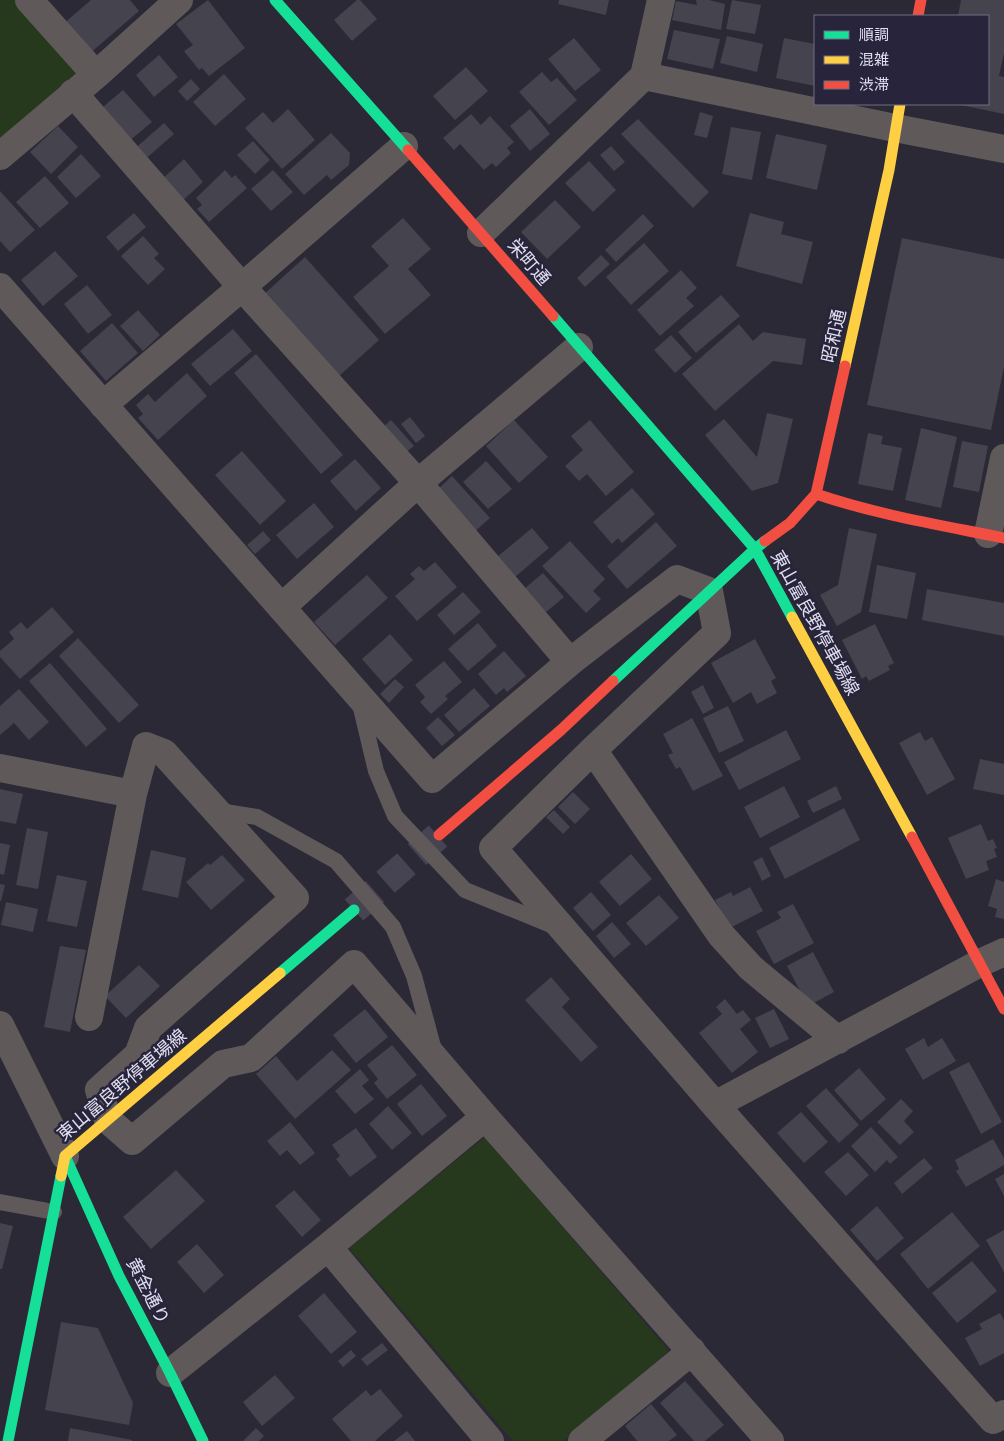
<svg xmlns="http://www.w3.org/2000/svg" width="1004" height="1441" viewBox="0 0 1004 1441" font-family="Manrope,'Noto Sans JP',sans-serif">
	<style>
		.green { fill: #26391c }
		.building { fill: #44434e }
		.lines { fill: none; stroke-linecap: round; stroke-linejoin: round }
		.secondary-tunnel { stroke: #464452; stroke-width: 28; stroke-dasharray: 28 14; stroke-linecap: butt }
		.lane { stroke: #60595a; stroke-width: 16 }
		.street { stroke: #60595a; stroke-width: 28 }
		.fast { stroke: #16e098; stroke-width: 11 }
		.slow { stroke: #ffcf43; stroke-width: 11 }
		.jam { stroke: #f24e42; stroke-width: 11 }
		.labels { text-anchor: middle; stroke-width: 5; stroke-linejoin: round; paint-order: stroke }
		.street-label { font-size: 18px; fill: #e1e0f0; stroke: #27243b }
	</style>
	<rect width="100%" height="100%" fill="#2b2936"/>
	<!-- green -->
	<path class="green" d="M0,0H15L79,73L0,139Z
		M485,1137L669,1351L563,1441H513L349,1248Z"/>
	<!-- building -->
	<path class="building" d="M91,0H130L139,11L89,54L63,24Z
		M208,0L245,48L209,76L202,68L199,70L184,51L193,45L176,24Z
		M357,0H360L377,19L352,41L334,20Z
		M559,0H609L606,15L558,4Z
		M696,0H709L725,4L721,30L672,20L676,1L697,5Z
		M732,0L761,5L755,34L726,29Z
		M961,0H1004V53L999,76L1004,77V114L961,105L988,104V16H958Z
		M674,30L720,39L713,69L667,59Z
		M727,36L763,44L757,72L720,63Z
		M574,38L601,70L575,91L548,59Z
		M784,38L815,44V86L776,78Z
		M159,55L178,77L154,97L136,75Z
		M466,67L488,91L455,120L433,96Z
		M542,72L551,82L557,78L577,100L549,125L519,92Z
		M224,74L246,99L215,126L193,102Z
		M191,79L200,89L187,101L178,91Z
		M123,90L152,122L128,142L96,113Z
		M288,109L315,140L282,169L245,128L263,112L273,123Z
		M530,109L550,134L530,151L510,126Z
		M700,112L713,116L707,138L694,135Z
		M471,114L481,125L490,116L514,142L507,148L511,153L496,167L492,163L484,170L460,144L454,150L443,138Z
		M638,119L709,192L693,208L621,134Z
		M164,123L174,134L142,162L132,151Z
		M58,126L78,147L51,174L30,152Z
		M731,127L761,132L752,180L722,174Z
		M331,133L350,153L349,165L331,180L327,175L304,195L285,174Z
		M776,134L827,145L817,190L766,178Z
		M253,141L270,160L255,174L237,155Z
		M611,146L625,162L614,171L600,155Z
		M81,154L101,176L76,198L57,177Z
		M184,159L203,182L180,203L160,181Z
		M589,161L616,190L593,212L565,183Z
		M225,170L232,178L235,175L247,188L209,222L197,209L202,205L196,198Z
		M273,170L293,192L271,211L251,189Z
		M45,176L69,203L40,228L16,202Z
		M0,191L35,230L10,252L0,241Z
		M555,200L581,227L547,259L521,232Z
		M134,213L146,227L118,251L106,237Z
		M750,213L784,222L781,234L813,242L802,284L736,266Z
		M643,214L654,226L616,262L605,250Z
		M403,218L431,249L408,269L431,295L385,334L353,297L389,266L371,246Z
		M143,236L159,254L154,258L165,269L148,285L121,256Z
		M902,238L1004,259V367L991,430L867,405Z
		M644,243L669,271L631,305L606,277Z
		M55,251L78,276L43,306L21,280Z
		M601,255L610,264L585,287L577,278Z
		M305,257L379,340L338,377L263,295Z
		M681,270L697,288L686,298L694,306L660,336L637,310Z
		M87,285L112,315L88,334L64,304Z
		M721,295L740,316L696,353L678,332Z
		M138,310L160,335L143,351L120,326Z
		M112,323L138,353L106,381L80,351Z
		M739,324L753,341L763,332L806,339L802,365L773,361L715,411L682,374Z
		M233,329L252,351L210,386L191,364Z
		M671,335L692,358L675,373L654,350Z
		M256,354L343,455L321,474L234,373Z
		M187,373L207,396L158,440L138,418L143,414L136,405L148,394L155,402Z
		M767,413L793,419L778,483L752,491L705,435L724,419L757,457Z
		M410,417L425,436L416,443L401,424Z
		M391,420L414,446L405,453L383,427Z
		M514,420L548,457L519,483L486,446Z
		M590,420L634,472L606,496L587,474L579,481L565,466L583,450L571,436Z
		M921,428L957,437L941,508L905,500Z
		M868,433L883,436L881,444L902,448L893,491L858,484Z
		M962,441L988,446L979,492L953,487Z
		M242,451L286,501L260,525L215,475Z
		M355,459L381,488L356,511L330,481Z
		M486,461L512,489L488,509L463,482Z
		M452,476L490,518L473,533L436,491Z
		M632,488L655,514L622,543L618,538L612,544L593,522Z
		M314,503L334,527L297,559L276,535Z
		M656,522L677,546L627,589L607,566Z
		M532,528L549,548L515,577L497,557Z
		M849,528L877,534L861,612L837,626L820,595L838,585Z
		M263,531L271,540L255,554L247,545Z
		M570,541L605,579L593,591L601,599L586,613L542,566Z
		M435,562L457,587L417,621L395,596L415,579L410,574L419,566L424,571Z
		M877,565L916,573L907,619L869,612Z
		M543,573L564,597L545,613L524,589Z
		M367,575L388,598L335,645L314,622Z
		M927,589L1004,603V636L922,620Z
		M463,592L481,612L454,635L437,615Z
		M52,607L74,632L20,679L0,657V651L14,639L9,632L21,622L27,629Z
		M478,623L497,646L468,671L448,649Z
		M875,624L894,663L888,666L890,670L869,681L866,676L862,679L842,640Z
		M390,634L413,660L385,685L362,659Z
		M78,638L139,705L119,723L59,656Z
		M755,639L776,678L771,681L777,693L757,704L751,692L733,703L711,663Z
		M504,651L526,676L507,692L504,688L496,695L478,674Z
		M444,661L462,682L445,696L448,699L431,714L420,702L425,697L415,685Z
		M50,663L107,729L86,747L29,681Z
		M395,679L404,687L389,703L380,694Z
		M703,685L714,708L703,714L691,692Z
		M474,688L490,706L459,732L444,715Z
		M19,689L49,722L29,740L14,723L0,735V706Z
		M728,706L744,741L719,753L703,718Z
		M438,717L455,735L442,746L426,728Z
		M692,718L723,776L693,791L680,767L676,769L668,755L673,753L663,734Z
		M786,730L801,759L739,790L724,762Z
		M920,732L925,741L932,737L955,779L927,795L899,743Z
		M980,759L1004,764V795L973,789Z
		M784,786L800,817L760,838L744,807Z
		M836,786L842,799L813,813L807,801Z
		M0,789L23,794L16,824L0,821Z
		M573,792L590,809L575,824L558,807Z
		M844,808L860,840L785,879L769,848Z
		M554,810L570,827L563,834L546,817Z
		M981,824L988,841L993,839L997,848L994,849L997,857L986,861L989,870L966,879L948,838Z
		M27,828L48,832L38,889L16,885Z
		M0,843L10,845L4,875L0,874Z
		M151,850L186,858L178,898L142,890Z
		M631,854L652,879L620,906L599,882Z
		M222,855L245,880L211,910L186,882L208,863L210,865Z
		M762,857L771,876L762,881L753,862Z
		M57,875L87,881L77,927L47,921Z
		M996,879L1004,882V919L995,917L997,909L988,906Z
		M0,884L5,885L1,901H0Z
		M750,887L763,911L730,928L715,900L731,892L733,896Z
		M591,892L611,915L593,931L573,908Z
		M659,895L679,918L646,946L626,923Z
		M6,902L38,909L33,932L1,925Z
		M793,904L814,943L774,964L756,931L781,918L777,912Z
		M612,922L631,944L614,958L596,936Z
		M60,946L86,950L70,1032L44,1027Z
		M813,952L834,992L808,1006L787,966Z
		M139,965L160,986L126,1018L105,996Z
		M551,977L570,999L562,1007L598,1047L581,1062L525,1000Z
		M725,999L737,1014L743,1010L751,1020L740,1029L758,1052L732,1073L699,1033L722,1014L716,1007Z
		M365,1009L388,1037L356,1063L333,1035Z
		M774,1009L789,1039L770,1048L755,1018Z
		M924,1038L928,1047L942,1038L956,1061L923,1080L905,1049Z
		M392,1045L417,1075L387,1099L374,1083L378,1079L367,1065Z
		M332,1050L351,1070L295,1119L256,1074L276,1056L297,1081Z
		M969,1062L1002,1122L981,1134L949,1072Z
		M859,1068L886,1099L861,1121L834,1090Z
		M360,1069L369,1080L362,1086L374,1099L355,1114L335,1091Z
		M421,1084L447,1116L422,1136L397,1104Z
		M826,1088L859,1125L839,1143L806,1106Z
		M901,1099L913,1111L904,1121L914,1132L900,1145L877,1122Z
		M388,1106L412,1133L392,1150L369,1124Z
		M801,1112L828,1142L804,1163L777,1133Z
		M290,1122L315,1153L300,1165L287,1150L280,1156L267,1141Z
		M871,1127L898,1157L890,1164L887,1160L875,1172L851,1146Z
		M356,1128L377,1157L350,1177L336,1159L340,1156L332,1145Z
		M993,1139L1004,1158V1165L966,1187L956,1171L959,1169L955,1160Z
		M848,1152L869,1175L846,1196L824,1172Z
		M924,1158L933,1168L902,1194L894,1183Z
		M176,1170L205,1201L151,1249L123,1217Z
		M1004,1174V1196L995,1179Z
		M294,1190L321,1220L302,1237L275,1206Z
		M877,1206L904,1238L877,1261L850,1230Z
		M952,1212L980,1246L928,1289L900,1254Z
		M0,1223L13,1226L2,1269H0Z
		M1004,1230V1272L986,1240Z
		M197,1244L224,1275L204,1293L177,1262Z
		M972,1261L997,1291L957,1323L932,1293Z
		M324,1293L357,1332L331,1354L298,1316Z
		M1000,1313L1004,1320V1353L980,1366L965,1338L982,1329L979,1324Z
		M61,1322L98,1328L133,1403L129,1425L45,1410Z
		M382,1343L388,1350L367,1366L361,1359Z
		M351,1350L356,1356L343,1367L338,1361Z
		M275,1375L295,1398L262,1426L243,1402Z
		M685,1381L724,1425L705,1441H694L660,1403Z
		M380,1389L403,1416L375,1441H351L332,1419L366,1390L371,1396Z
		M651,1404L677,1435L669,1441H637L625,1426Z
		M70,1428L132,1440V1441H68Z
		M256,1428L264,1436L259,1441H243Z
		M407,1431L415,1441H394Z"/>
	<g class="lines">
		<!-- secondary-tunnel -->
		<path class="secondary-tunnel" d="M354,910L439,835"/>
		<!-- lane -->
		<path class="lane" d="M360,704L376,771L395,816L465,890L556,927
			M219,811L257,817L336,861L393,927L414,976L434,1050
			M0,1202L54,1212"/>
		<!-- street -->
		<path class="street" d="M29,0L96,75
			M644,76L895,128L1004,149
			M73,93L242,287L418,483L570,662
			M0,156L96,75L179,0
			M481,233L644,76L661,0
			M0,287L432,779L570,662L677,579L709,591L717,633L593,750L493,848L715,1105L993,1420L1004,1414
			M103,405L242,287L404,146
			M988,534L1004,458
			M282,607L418,483L579,347
			M593,750L721,935L751,968L838,1040
			M0,768L133,794
			M89,1017L133,794L146,746L164,753L295,898L148,1028L138,1055L99,1090L108,1120L132,1141L223,1064L251,1058L354,964L485,1117L770,1441
			M0,1025L65,1156
			M715,1105L980,963L1004,952
			M328,1247L490,1441
			M170,1373L328,1247L485,1117
			M582,1441L692,1351"/>
		<!-- fast -->
		<path class="fast" d="M275,0L408,150
			M553,316L755,549L765,541
			M613,681L755,549L792,617
			M280,973L354,910
			M65,1156L119,1276L170,1373L203,1441
			M8,1441L61,1176"/>
		<!-- slow -->
		<path class="slow" d="M845,366L889,170L900,104
			M792,617L912,837
			M61,1176L65,1156L280,973"/>
		<!-- jam -->
		<path class="jam" d="M918,16L921,0
			M408,150L553,316
			M816,494C878,515 940,525 1004,538
			M765,541L790,523L816,494L845,366
			M439,835L561,730L613,681
			M912,837L1004,1009"/>
	</g>
	<g class="labels">
		<!-- street labels -->
		<g class="street-label">
			<text transform="translate(529 262) rotate(49)" y="6">栄町通</text>
			<text transform="translate(834 336) rotate(-77)" y="6">昭和通</text>
			<text transform="translate(815 623) rotate(61)" y="6">東山富良野停車場線</text>
			<text transform="translate(122 1085) rotate(-40)" y="6">東山富良野停車場線</text>
			<text transform="translate(148 1291) rotate(63)" y="6">黄金通り</text>
		</g>
	</g>
	<!-- legend -->
	<rect x="814" y="15" width="175" height="90" fill="#27243b" stroke="#716f83"/>
	<rect x="824" y="31" width="25" height="8" fill="#16e098" stroke="#716f83"/>
	<text x="859" y="40" font-size="15" fill="#e1e0f0">順調</text>
	<rect x="824" y="56" width="25" height="8" fill="#ffcf43" stroke="#716f83"/>
	<text x="859" y="65" font-size="15" fill="#e1e0f0">混雑</text>
	<rect x="824" y="81" width="25" height="8" fill="#f24e42" stroke="#716f83"/>
	<text x="859" y="90" font-size="15" fill="#e1e0f0">渋滞</text>
</svg>
